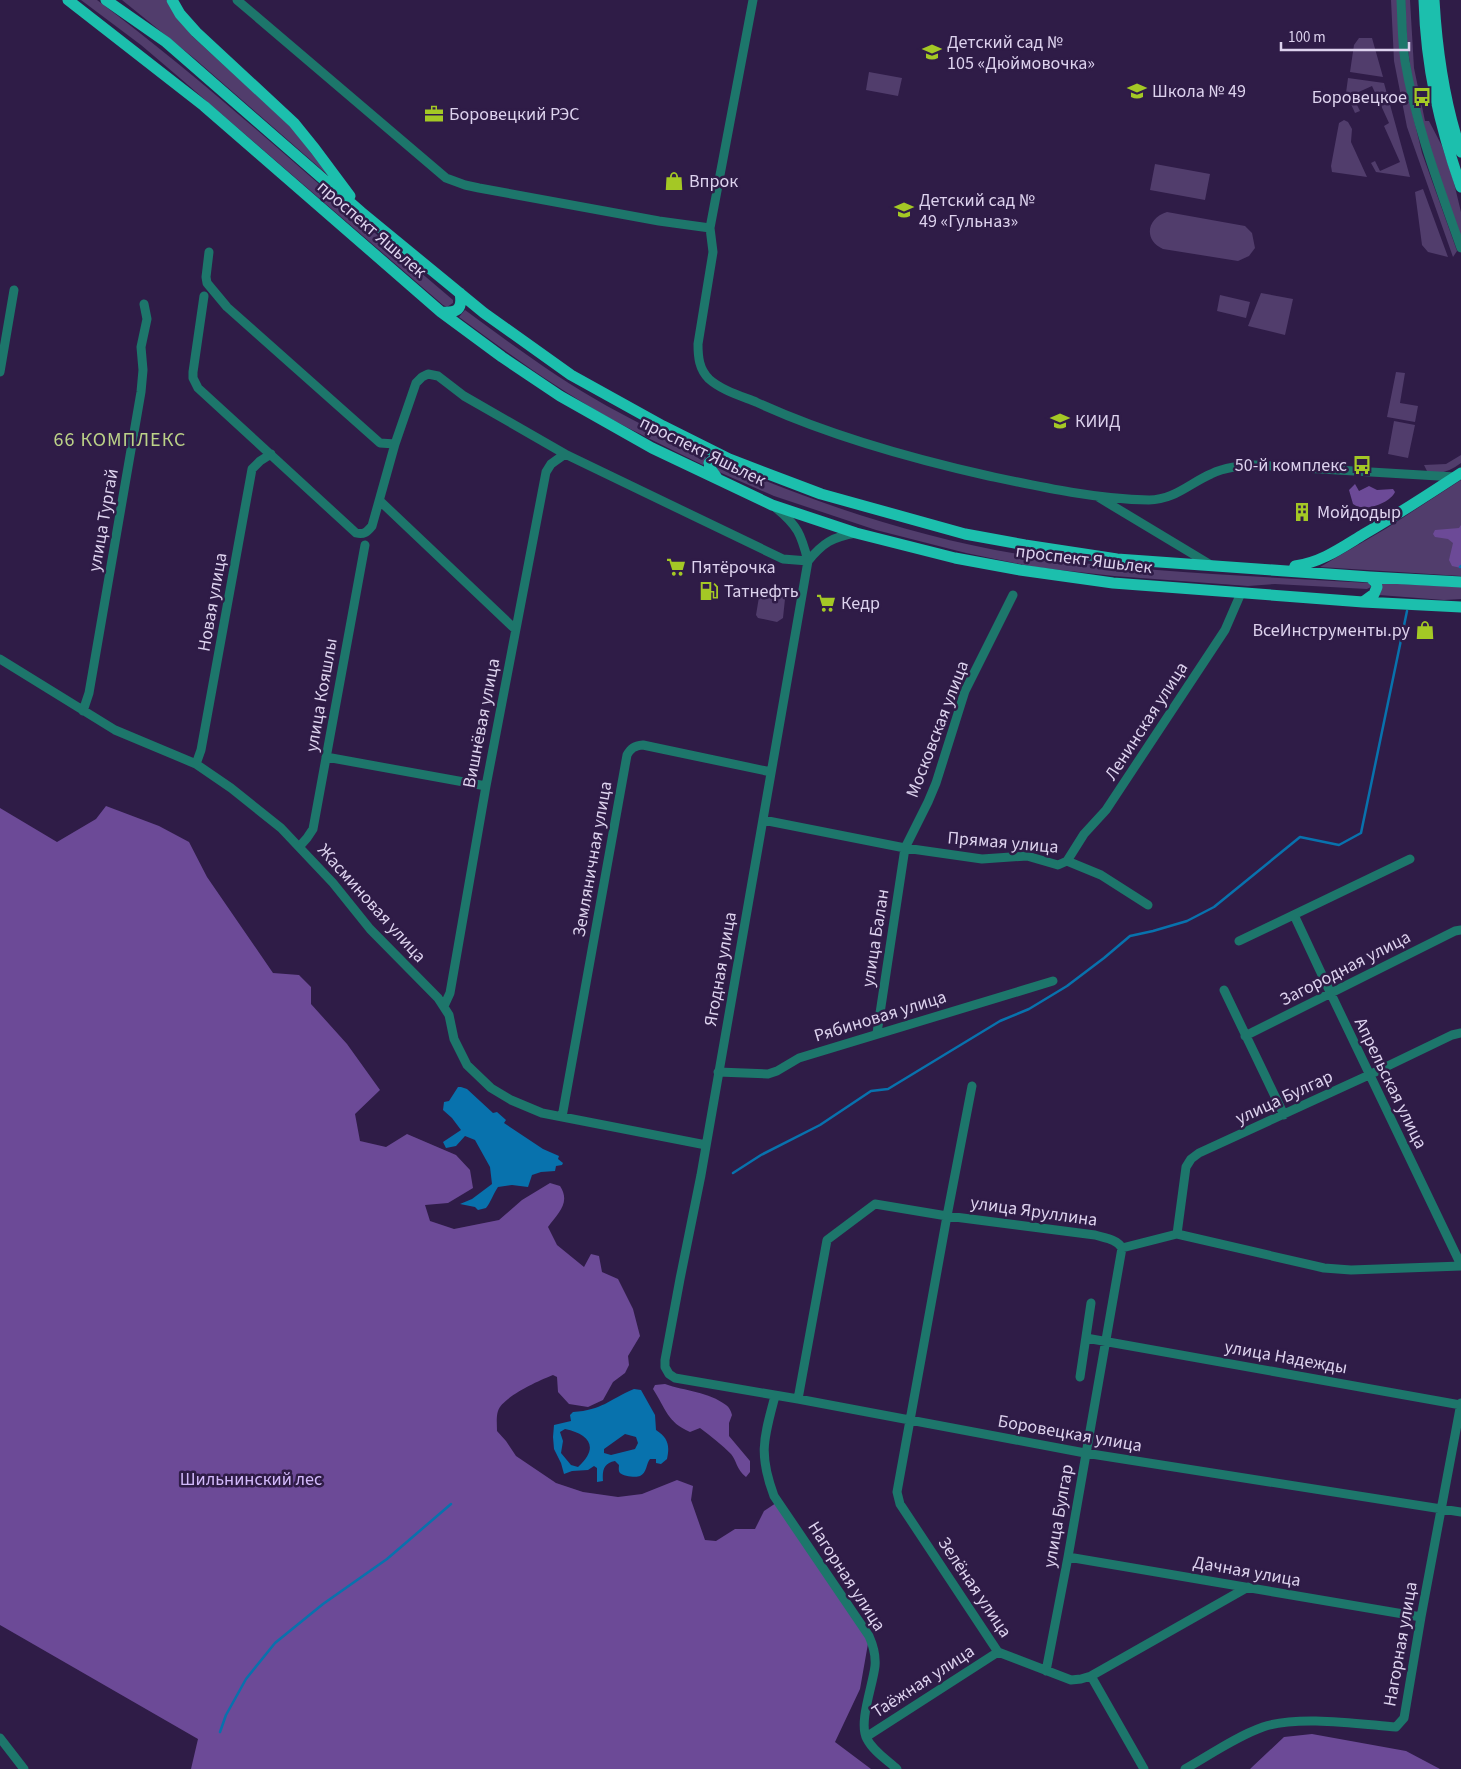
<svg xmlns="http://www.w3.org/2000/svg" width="1461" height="1769" viewBox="0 0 1461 1769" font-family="'Source Sans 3',sans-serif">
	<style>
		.green { fill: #513d6c }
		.forest { fill: #6c4a97 }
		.water { fill: #0872ad; fill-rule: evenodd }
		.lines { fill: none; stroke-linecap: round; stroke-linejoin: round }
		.stream { stroke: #0872ad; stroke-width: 2.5 }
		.minor { stroke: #1d766b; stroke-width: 9 }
		.major { stroke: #1cbfad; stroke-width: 11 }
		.labels { text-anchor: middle; stroke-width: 5; stroke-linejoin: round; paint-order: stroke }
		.poi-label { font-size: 18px; fill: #ddd2ee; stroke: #2f1c47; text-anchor: start }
		.street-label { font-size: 18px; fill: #ddd2ee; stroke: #2f1c47 }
		.park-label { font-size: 18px; fill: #d3bafb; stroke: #2f1c47 }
		.quarter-label { font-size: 20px; letter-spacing: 1px; fill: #bcd288; stroke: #2f1c47 }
	</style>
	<rect width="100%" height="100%" fill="#2f1c47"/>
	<!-- green -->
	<path class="green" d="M81,0H97C221,93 334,200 453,300V303L447,307L443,305L181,79L141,45Z
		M122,0H166L192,36L291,127L329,176L195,59Z
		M1391,0H1397L1408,95L1422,153L1457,251L1453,257L1407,127L1394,61Z
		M1405,0H1410L1414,68L1425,121H1429L1442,146L1453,179L1461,212V237C1440,179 1416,119 1409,57C1406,38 1406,19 1405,0Z
		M1359,38H1372L1383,77L1350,72L1354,45Z
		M869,72L902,78L898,96L866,90Z
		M1348,78L1384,83L1410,177L1376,172L1371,163L1375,161L1380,171L1400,162L1384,126L1389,123L1372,86L1352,95L1360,111L1355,113L1346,93Z
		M1344,120L1348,122L1352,129L1351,142L1367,177L1332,172L1331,166L1339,123Z
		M1155,164L1210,174L1205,200L1150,190Z
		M1423,189L1448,257L1428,252L1422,245L1415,192Z
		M1167,212L1245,226L1252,233L1255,248L1249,256L1238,261L1163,249C1143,240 1147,218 1167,212Z
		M1261,293L1293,299L1285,335L1248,326Z
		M1220,295L1250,302L1246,318L1217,311Z
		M465,310C511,344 557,378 607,406C640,424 673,440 706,457L703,465C670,449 637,433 604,415C553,386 506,352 459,317Z
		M1396,372L1405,373L1400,403L1418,406L1415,422L1387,417Z
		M1394,421L1415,425L1408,458L1388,454Z
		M1461,455V463C1450,471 1441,475 1427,471L1424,465L1446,464Z
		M722,463C822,506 928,541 1037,557C1146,573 1258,576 1369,583L1371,587L1367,589L1275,584L1248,586L1114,576L1034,567L966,553L876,530L774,496L719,472L717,469L718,465Z
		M1461,480V576L1320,567L1387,528Z
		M1381,583L1461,587V599L1444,600L1379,595L1382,586Z
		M768,592L781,595L785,599L783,618L777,622L758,618L756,615L759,597Z"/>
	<!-- forest -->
	<path class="forest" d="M1355,484L1359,491L1369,486L1377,490L1393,489L1395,492C1390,503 1364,513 1353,504L1349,490Z
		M1461,525V568L1452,566L1449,560L1453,543L1448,539L1435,537L1433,534L1435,530L1459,528Z
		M106,806L159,826L189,842L207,877L273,973L299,975L311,987V1004L347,1044L380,1090L355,1114L360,1141L386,1147L407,1134L456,1155L470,1170L473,1188L448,1203L425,1205L430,1221L454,1229L499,1220L522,1200L550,1183L560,1186C571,1203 558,1213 548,1227L557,1245L584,1267L591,1254L599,1256L602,1272L618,1279L633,1309L640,1336L628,1356L629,1365L625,1373L613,1382L603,1400L588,1407L569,1404L558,1392L557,1377L553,1375C540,1380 502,1397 498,1411C496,1417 497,1425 497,1431L506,1441L516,1456L556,1483L583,1492L618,1497L642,1494L677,1480L693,1486L691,1500L705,1540L716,1541L735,1529H755L764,1511L776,1503L869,1638L860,1689L835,1742L871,1769H191L198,1739L0,1625V808L57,842L96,819Z
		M665,1384C685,1391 709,1392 726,1405C729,1407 731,1411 732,1415L729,1423V1436L750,1461V1472L746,1477C736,1469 737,1461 731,1454C722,1445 711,1436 700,1428L690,1432C667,1422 666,1409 653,1389L655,1385Z
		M1312,1734L1406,1751L1440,1769H1250L1284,1737Z"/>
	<!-- water -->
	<path class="water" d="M458,1087H461L467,1089L493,1113L497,1112L506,1120L504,1123L543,1149L559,1156L558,1159L563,1163L562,1165L556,1166L555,1171L541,1172L532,1175L528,1187L512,1185L498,1187C493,1194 491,1202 486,1208L478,1210L475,1207L460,1204L472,1199L492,1184L490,1167L475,1140L465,1136L456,1146L446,1148L443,1142L461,1130L452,1118L443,1110L444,1102L449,1101Z
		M634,1389L641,1390L655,1415L656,1430C668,1438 670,1445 667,1459L661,1464L656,1463V1459H650C646,1464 647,1473 640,1476C636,1478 623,1476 620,1473C618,1470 619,1467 619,1465L615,1461C604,1463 602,1470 603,1481L597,1482V1468L594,1466L588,1470L572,1471L564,1474L561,1463L554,1449L553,1437L554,1425L571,1421L570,1415L573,1412C603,1410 608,1400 634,1389ZM565,1429C589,1434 600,1447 578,1467L571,1465L561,1453L563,1441L560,1432ZM625,1434L636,1437L638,1443L635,1449L611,1455L604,1453V1449Z"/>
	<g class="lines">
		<!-- stream -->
		<path class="stream" d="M1460,567L1461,566
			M733,1173L761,1155L820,1125L871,1091L888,1089L1000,1021L1029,1009L1067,986L1104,958L1130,936L1153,931L1187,921L1214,907L1300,837L1339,845L1361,833L1407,611
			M220,1732L226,1715L246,1679L275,1643L323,1604L387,1559L451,1504"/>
		<!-- minor -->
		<path class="minor" d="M237,0L446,178L465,185L479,188L659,221L710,228
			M753,0L710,228L713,252L698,344C698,357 699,369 709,379C721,390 741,396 756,402C830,436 909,458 989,476C1041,487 1096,499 1149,500C1174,500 1190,483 1211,474C1225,467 1240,466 1255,465L1455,477
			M1401,0C1402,20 1402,41 1405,61C1416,126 1439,186 1461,248
			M209,252L206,277L207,283L227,307L380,443L395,444
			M204,296L193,372V378L198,388L356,533C364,535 367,532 372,526L395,444L416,383L422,377L428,374L438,376L464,396L565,454L783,559L808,561
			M0,372L14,290
			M1098,497L1211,565
			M380,501L515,629
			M776,508C798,526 801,534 808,561L701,1175L680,1279L665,1360V1367L669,1374L675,1378L798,1399L1085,1453L1461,1512
			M808,561C823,543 832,537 856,533
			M0,659L115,730L196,764L231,788L281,828L333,883L370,929L438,998L449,1015L454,1039L467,1065L491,1088L511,1100L542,1113L706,1145
			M83,711L89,693L141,392L143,370L141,347L147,319L144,304
			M326,757L486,786
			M196,764L201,750L252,469L260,461L271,454
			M763,820L905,848L982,859L1027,856L1058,865L1067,861
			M299,847L307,838L313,829L365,545
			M1067,861L1084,834L1106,810L1225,630L1241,593
			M1067,861L1101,875L1148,905
			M1294,915L1331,994L1461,1265
			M1239,941L1410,859
			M1224,990L1284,1115
			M444,1006L450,993L486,786L546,472L551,464L565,454
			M877,1033L905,848L928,802L936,783L965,691L1013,595
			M1245,1036L1455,931L1461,930
			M718,1072L768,1074L777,1071L799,1058L1053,981
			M972,1086L947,1216L897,1492L900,1504L998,1652L1071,1680L1081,1679L1091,1676L1248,1587
			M562,1117L627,755C631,748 634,746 643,745L771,772
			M1177,1234L1186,1167L1191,1159L1199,1153L1369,1075L1452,1035L1461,1033
			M1086,1338L1461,1405
			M1080,1377L1091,1303
			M775,1396C764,1438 758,1453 774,1496L869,1636C873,1645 876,1655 875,1666C873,1685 858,1723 867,1739C873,1751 887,1760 897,1769
			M798,1399L827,1240L875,1204L947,1216L1095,1235C1104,1238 1117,1239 1122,1248L1177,1234L1324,1268L1351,1270L1461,1266
			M1068,1557L1421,1617
			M1046,1671L1068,1557L1122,1248
			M1091,1676L1144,1769
			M866,1737L998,1652
			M0,1738L24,1769
			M1185,1769C1210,1755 1235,1737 1263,1727C1298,1715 1358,1724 1396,1727L1404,1718L1421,1617L1461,1403"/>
		<!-- major -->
		<path class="major" d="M68,0L204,106L441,312L502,357L560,396L652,448L772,505L856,533L955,558L1020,570L1113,583L1363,602L1461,607
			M106,0L166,42L361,212L484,313L571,375L663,426L729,459L821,494L965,534L1025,545L1117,559L1370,577L1461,582
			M172,0L180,14L196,32L294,123L315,149L350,196
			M1424,0C1426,67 1439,124 1461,187
			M1434,0C1437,52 1444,102 1461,152
			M441,312C457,313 463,310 460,293
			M717,478L710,468L709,463L713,460L727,459
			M1295,566C1322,562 1341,548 1364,534C1397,515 1429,494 1461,473
			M1363,602L1374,594L1377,587L1376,583L1370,577"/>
	</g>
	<!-- icons -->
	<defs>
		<g id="school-bare" transform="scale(1.5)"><path d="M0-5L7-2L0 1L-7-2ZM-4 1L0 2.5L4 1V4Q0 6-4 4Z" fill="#a4c825" stroke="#2f1c47" stroke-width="2.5" paint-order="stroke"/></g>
		<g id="bus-bare" transform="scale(1.5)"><path d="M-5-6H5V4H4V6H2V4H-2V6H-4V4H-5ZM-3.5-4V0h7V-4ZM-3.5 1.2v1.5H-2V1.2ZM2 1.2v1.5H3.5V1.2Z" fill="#a4c825" stroke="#2f1c47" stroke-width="2.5" paint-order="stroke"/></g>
		<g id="office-bare" transform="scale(1.5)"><path d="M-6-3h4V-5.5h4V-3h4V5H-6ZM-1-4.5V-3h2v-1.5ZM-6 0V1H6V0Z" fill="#a4c825" stroke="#2f1c47" stroke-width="2.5" paint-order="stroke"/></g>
		<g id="shop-bare" transform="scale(1.5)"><path d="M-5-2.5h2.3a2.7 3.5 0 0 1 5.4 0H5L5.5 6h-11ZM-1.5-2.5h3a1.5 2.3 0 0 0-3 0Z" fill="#a4c825" stroke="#2f1c47" stroke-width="2.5" paint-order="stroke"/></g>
		<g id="university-bare" transform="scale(1.5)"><path d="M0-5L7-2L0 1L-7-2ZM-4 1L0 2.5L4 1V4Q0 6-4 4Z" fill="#a4c825" stroke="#2f1c47" stroke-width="2.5" paint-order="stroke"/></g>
		<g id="building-bare" transform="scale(1.5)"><path d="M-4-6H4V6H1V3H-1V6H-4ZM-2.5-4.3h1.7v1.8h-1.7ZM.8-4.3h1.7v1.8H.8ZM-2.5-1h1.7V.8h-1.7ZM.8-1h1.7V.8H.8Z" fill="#a4c825" stroke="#2f1c47" stroke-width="2.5" paint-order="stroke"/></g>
		<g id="supermarket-bare" transform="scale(1.5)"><path d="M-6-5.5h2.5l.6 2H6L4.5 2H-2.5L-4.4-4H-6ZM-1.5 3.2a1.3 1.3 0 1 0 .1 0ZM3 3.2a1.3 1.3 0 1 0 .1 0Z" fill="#a4c825" stroke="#2f1c47" stroke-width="2.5" paint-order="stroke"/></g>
		<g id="fuel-bare" transform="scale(1.5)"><path d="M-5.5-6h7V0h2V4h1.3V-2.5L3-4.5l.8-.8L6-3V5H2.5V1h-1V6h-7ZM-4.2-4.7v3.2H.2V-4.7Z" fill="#a4c825" stroke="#2f1c47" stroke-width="2.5" paint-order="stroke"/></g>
	</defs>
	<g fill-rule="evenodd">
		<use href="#school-bare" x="932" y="52"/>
		<use href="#school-bare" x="1137" y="91"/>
		<use href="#bus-bare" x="1422" y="97"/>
		<use href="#office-bare" x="434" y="114"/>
		<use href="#shop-bare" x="674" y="181"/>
		<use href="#school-bare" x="904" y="210"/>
		<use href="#university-bare" x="1060" y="421"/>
		<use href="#bus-bare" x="1362" y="465"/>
		<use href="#building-bare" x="1302" y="512"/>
		<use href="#supermarket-bare" x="676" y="567"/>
		<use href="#fuel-bare" x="709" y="591"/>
		<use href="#supermarket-bare" x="826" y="603"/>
		<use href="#shop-bare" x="1425" y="630"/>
	</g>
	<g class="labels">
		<!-- poi labels -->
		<g class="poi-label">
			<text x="947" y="48">Детский сад №<tspan x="947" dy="21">105 «Дюймовочка»</tspan></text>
			<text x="1152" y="97">Школа № 49</text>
			<text x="1407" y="103" text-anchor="end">Боровецкое</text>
			<text x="449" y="120">Боровецкий РЭС</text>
			<text x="689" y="187">Впрок</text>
			<text x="919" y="206">Детский сад №<tspan x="919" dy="21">49 «Гульназ»</tspan></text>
			<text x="1075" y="427">КИИД</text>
			<text x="1347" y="471" text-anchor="end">50-й комплекс</text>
			<text x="1317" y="518">Мойдодыр</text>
			<text x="691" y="573">Пятёрочка</text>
			<text x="724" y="597">Татнефть</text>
			<text x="841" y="609">Кедр</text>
			<text x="1410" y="636" text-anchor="end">ВсеИнструменты.ру</text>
		</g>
		<!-- street labels -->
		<g class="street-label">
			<text transform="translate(372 229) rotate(41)" y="6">проспект Яшьлек</text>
			<text transform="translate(703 451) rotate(26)" y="6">проспект Яшьлек</text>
			<text transform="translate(103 520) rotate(-80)" y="6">улица Тургай</text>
			<text transform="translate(1084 559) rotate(7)" y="6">проспект Яшьлек</text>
			<text transform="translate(212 602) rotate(-80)" y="6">Новая улица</text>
			<text transform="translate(321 695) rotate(-80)" y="6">улица Кояшлы</text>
			<text transform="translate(1146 721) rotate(-57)" y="6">Ленинская улица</text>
			<text transform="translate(481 723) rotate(-79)" y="6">Вишнёвая улица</text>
			<text transform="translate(937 729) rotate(-69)" y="6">Московская улица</text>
			<text transform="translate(1003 842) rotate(5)" y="6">Прямая улица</text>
			<text transform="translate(592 859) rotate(-80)" y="6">Земляничная улица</text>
			<text transform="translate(372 903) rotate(48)" y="6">Жасминовая улица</text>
			<text transform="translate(875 938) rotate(-81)" y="6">улица Балан</text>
			<text transform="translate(1345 968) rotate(-27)" y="6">Загородная улица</text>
			<text transform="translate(720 969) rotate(-80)" y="6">Ягодная улица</text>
			<text transform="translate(880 1016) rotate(-17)" y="6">Рябиновая улица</text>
			<text transform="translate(1391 1083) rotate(64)" y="6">Апрельская улица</text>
			<text transform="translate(1284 1097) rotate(-25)" y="6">улица Булгар</text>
			<text transform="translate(1034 1211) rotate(8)" y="6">улица Яруллина</text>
			<text transform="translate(1286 1357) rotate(10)" y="6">улица Надежды</text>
			<text transform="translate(1070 1433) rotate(10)" y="6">Боровецкая улица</text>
			<text transform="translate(1058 1516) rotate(-80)" y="6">улица Булгар</text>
			<text transform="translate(1247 1571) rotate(10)" y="6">Дачная улица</text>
			<text transform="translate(847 1576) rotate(57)" y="6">Нагорная улица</text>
			<text transform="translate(975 1587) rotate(56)" y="6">Зелёная улица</text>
			<text transform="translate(1400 1644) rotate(-80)" y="6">Нагорная улица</text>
			<text transform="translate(923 1681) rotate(-33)" y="6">Таёжная улица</text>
		</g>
		<!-- park labels -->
		<g class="park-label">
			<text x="251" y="1485">Шильнинский лес</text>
		</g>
		<!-- quarter labels -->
		<g class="quarter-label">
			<text x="120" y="446">66 КОМПЛЕКС</text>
		</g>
	</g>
	<!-- scale -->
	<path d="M1281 42v8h128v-8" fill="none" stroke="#ddd2ee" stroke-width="2.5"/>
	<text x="1288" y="42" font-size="15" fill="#ddd2ee" stroke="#2f1c47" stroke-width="4" paint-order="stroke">100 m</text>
</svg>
